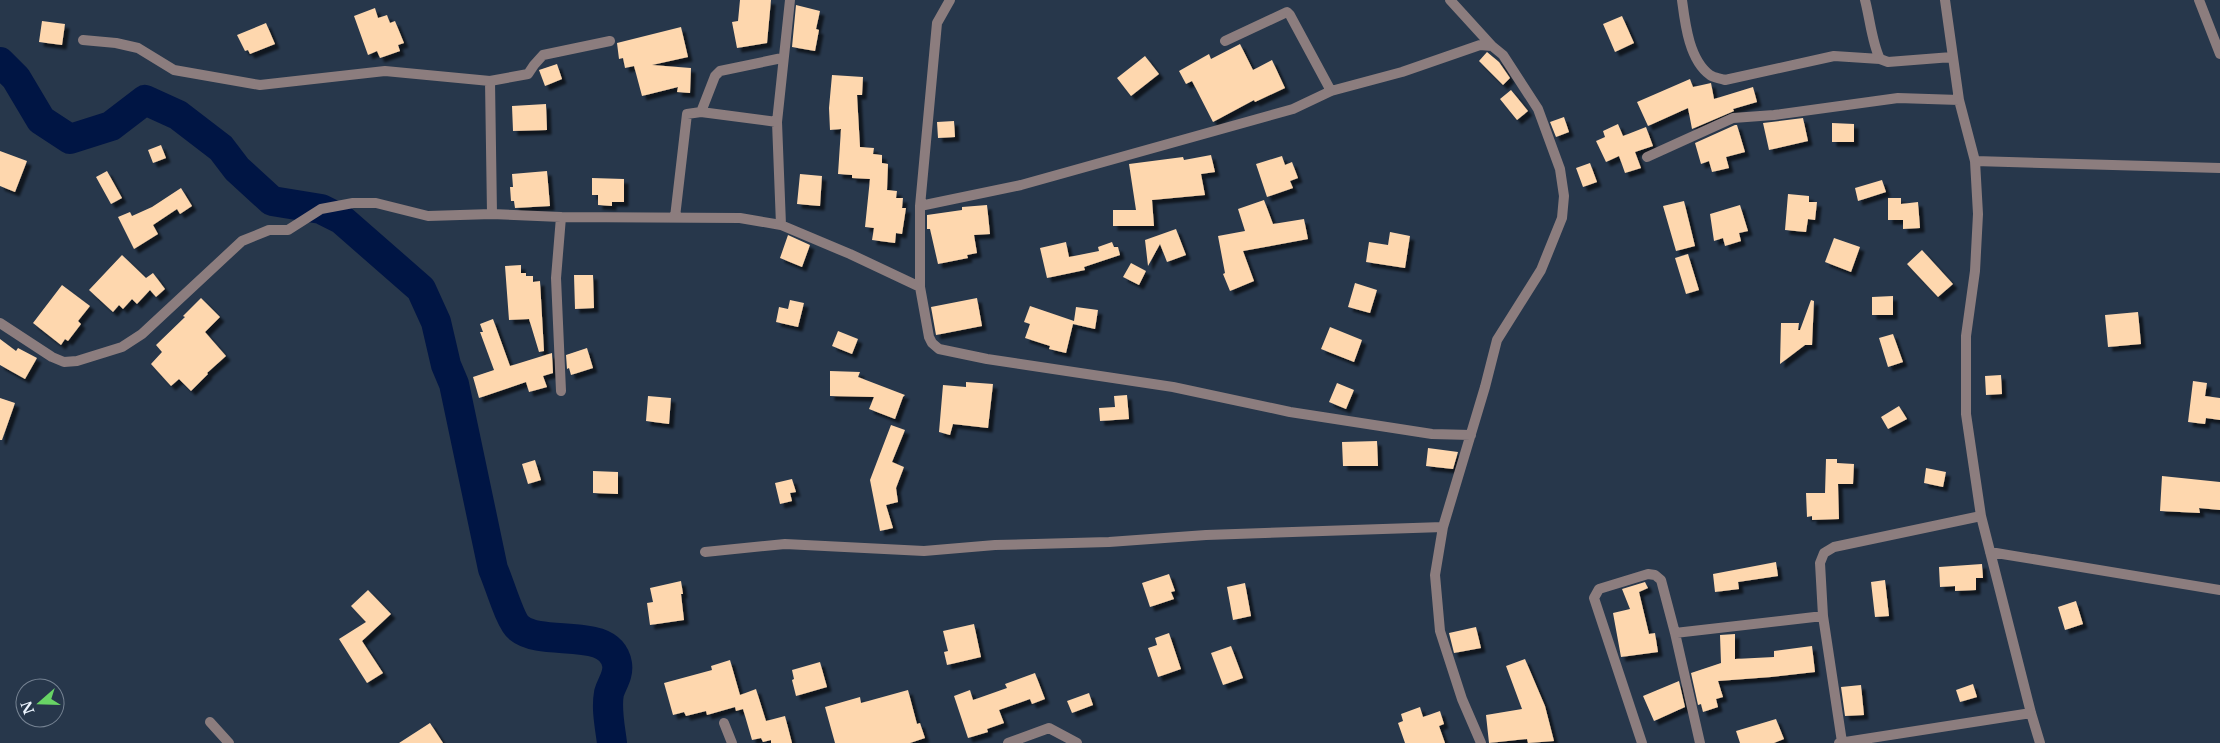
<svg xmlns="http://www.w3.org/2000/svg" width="2220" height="743" viewBox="0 0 2220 743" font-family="'Libre Baskerville',serif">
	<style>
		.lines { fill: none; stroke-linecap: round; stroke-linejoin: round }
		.river { stroke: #001544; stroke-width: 30 }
		.building { fill: #fed7ae; filter: url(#shadow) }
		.street { stroke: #8c7d7e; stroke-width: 10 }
	</style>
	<defs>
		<filter id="shadow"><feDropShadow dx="4.5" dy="4.5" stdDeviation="1" flood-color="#0009"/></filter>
	</defs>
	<rect width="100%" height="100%" fill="#27374b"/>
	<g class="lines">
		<!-- river -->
		<path class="river" d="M0,62L16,78L41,120L70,139L111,126L145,100L178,115L221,148L237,169L272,201L321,209L341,219L421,289L436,322L446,365L454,384L493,569C499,582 510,621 519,628C543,648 610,625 617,664C619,675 612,683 609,693C606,709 610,727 612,743"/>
	</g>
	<!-- building -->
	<path class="building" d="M740,0H771L767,43L737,48L732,22L738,21Z
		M796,5L820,11L816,29L819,30L815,51L792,47Z
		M375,8L378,18L387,15L390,23L395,21L404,43L398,45L400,51L380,58L377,51L368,55L354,16Z
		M1622,16L1634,43L1615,52L1603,24Z
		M42,21L65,24L62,45L39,42Z
		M266,23L275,44L250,54L248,50L245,51L237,35Z
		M681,27L688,57L652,65L691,68L690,93L677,92L678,87L642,96L634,66L625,68L623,58L619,59L617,43Z
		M1240,44L1253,70L1272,60L1285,88L1255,102L1254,100L1213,122L1192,81L1186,84L1179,71L1209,54L1211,59Z
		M1487,52L1499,62L1510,78L1503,85L1479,61Z
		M1145,56L1159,74L1131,96L1117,78Z
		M557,64L562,79L545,86L539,70Z
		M832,75L863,77L862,95H857L860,147L874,148L873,154L882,155V163L888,164L887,190L897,191L896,198H903L902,208H906L902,234L896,233L895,243L872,240L874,228L865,227L870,179L852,178V175L838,174L841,129L830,130L829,108Z
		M1690,79L1693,87L1711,83L1714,99L1753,87L1757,102L1733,109L1734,111L1692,129L1688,108L1648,126L1637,102Z
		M1511,90L1528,111L1517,120L1500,99Z
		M546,104L547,130L513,131L512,106Z
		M1564,117L1569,132L1556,137L1550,122Z
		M1803,118L1808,141L1769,150L1763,123Z
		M954,121L955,137L938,138L937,122Z
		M1832,123L1854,124V142H1832Z
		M1618,124L1623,136L1646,127L1653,146L1635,152L1641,168L1625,173L1619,156L1606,162L1596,141L1605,137L1603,131Z
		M1735,125H1737L1745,152L1726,157L1729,168L1712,172L1709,161L1701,164L1695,143Z
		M161,145L166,158L153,163L148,150Z
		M0,151L27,161L15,192L0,186Z
		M1211,155L1215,172L1201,174L1205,195L1152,200L1154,226H1113V210H1136L1129,164L1183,157L1184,160Z
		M1282,156L1285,165L1292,162L1298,178L1290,181L1293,188L1267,197L1256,164Z
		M1590,163L1597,182L1583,187L1576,168Z
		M107,171L122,198L111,204L96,177Z
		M547,171L550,206L515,208L514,201H511L510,187H513L512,174Z
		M800,174L822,176L820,206L797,204Z
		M592,178L624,179V202H612V206L598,205V195H592Z
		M1882,180L1886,192L1858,201L1855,188Z
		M181,188L192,206L180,214L177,209L153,225L158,234L134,249L118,217L130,212L132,216L152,207Z
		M1788,194L1809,196V202H1817L1815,220L1808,219L1806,232L1785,230Z
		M1888,198H1901V204L1918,202L1920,228L1903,229V220H1888Z
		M1264,200L1273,224L1304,219L1308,239L1243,251L1254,281L1230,291L1223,274L1225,273L1218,236L1245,231L1238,209Z
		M1684,201L1695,246L1676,251L1663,206Z
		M987,205L990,234L974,235L977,253L967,255L968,258L938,264L930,229H927V215L962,210V207Z
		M1740,205L1748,231L1739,233L1741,241L1725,246L1723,238L1714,241L1710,214Z
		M1176,229L1186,255L1167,262L1160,244L1148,266L1145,240Z
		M1390,232L1410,236L1405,268L1366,262L1369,242L1388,245Z
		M788,235L810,245L802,267L780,258Z
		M1834,238L1860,247L1851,272L1825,262Z
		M1066,242L1069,257L1099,251L1098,247L1112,242L1114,247H1118L1120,255L1084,267L1085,270L1047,278L1040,248Z
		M1922,250L1953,284L1938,297L1907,264Z
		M1688,254L1699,290L1686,294L1675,258Z
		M122,255L146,278L153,273L165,289L156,297L150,290L137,304L132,299L123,309L119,305L113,312L89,290Z
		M1131,263L1146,271L1139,285L1123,277Z
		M521,265V273H526V276H533V282L540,281L544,351L539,352L529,319L509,320L505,266Z
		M574,275H593L594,308L575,309Z
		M1355,283L1377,290L1370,313L1348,307Z
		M62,285L90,306L78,321L81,324L68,341L65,339L61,345L33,323Z
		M1893,296V315H1872V297Z
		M201,298L220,317L205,332L226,356L207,373L208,374L191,391L179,379L171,386L151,364L162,352L156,345L185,317L183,316Z
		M977,298L982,326L936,335L931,307Z
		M790,300L804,303L798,327L776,322L779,307L788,309Z
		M1811,300L1814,301L1812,345H1805L1780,364L1781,323H1799L1798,330H1800Z
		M1030,306L1074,321L1076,307L1098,310L1095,329L1073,324L1066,353L1049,349L1050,346L1025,338L1030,324L1024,322Z
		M2138,312L2141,344L2108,347L2105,315Z
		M493,319L510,366L552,353L553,373L543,376L547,387L529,392L526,382L479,398L473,377L494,370L480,332H483L480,324Z
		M1330,327L1362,340L1354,362L1321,349Z
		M838,331L858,339L852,354L832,346Z
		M1893,334L1903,362L1888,367L1879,338Z
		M0,339L16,351L18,348L37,358L25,379L0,365Z
		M587,348L593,368L571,375L569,368L567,369L566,355Z
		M830,371L860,372L858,377L905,395L903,397L895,419L869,409L874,397L830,396Z
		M2001,375L2002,394L1986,395L1985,376Z
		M2193,381L2207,383L2205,396L2220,398V420L2206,418L2205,424L2188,422Z
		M966,382L993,384L988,428L953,424L950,435L939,432L943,385L966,387Z
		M1337,383L1354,390L1346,409L1329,402Z
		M1127,395L1129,419L1100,421L1099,408L1115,407L1114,396Z
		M648,396L671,398L669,424L646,421Z
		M0,398L15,403L2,440H0Z
		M1899,406L1907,419L1888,429L1881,417Z
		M891,425L905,430L892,462L904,467L896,488L898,502L886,505L893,528L880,531L870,480Z
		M1377,441L1378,466H1343L1342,442Z
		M1428,448L1458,452L1453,469L1426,466Z
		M1826,459H1837V463L1854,464L1853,484H1838L1839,519L1812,520V516L1807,517L1806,493H1825Z
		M535,460L541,480L528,484L522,464Z
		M1926,468L1946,472L1943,487L1924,483Z
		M593,471L618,472V494L593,493Z
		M2162,476L2220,482V510L2199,508L2200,513L2160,511Z
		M792,479L796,492L790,493L792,501L780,504L775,483Z
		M1776,562L1778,576L1738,582L1739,589L1715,592L1713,574Z
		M1982,564L1983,578H1976V590L1955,591V586L1940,587L1939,567Z
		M1169,574L1175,591L1171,592L1174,599L1150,607L1142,583Z
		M1885,580L1889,616L1875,617L1871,582Z
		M681,581L683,594H681L684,620L650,625L647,603L653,602L650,588Z
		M1645,582L1648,588L1639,592L1649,634L1655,633L1658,652L1621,657L1613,613L1630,609L1622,589Z
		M1245,583L1251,616L1233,620L1227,587Z
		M368,590L391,614L362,641L383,673L367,683L339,639L366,622L351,606Z
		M2076,601L2083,624L2065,630L2058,607Z
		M974,624L981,657L947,665L944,652L948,651L943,631Z
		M1476,627L1481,648L1454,653L1449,633Z
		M1169,633L1181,669L1158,677L1148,648L1157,645L1155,638Z
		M1735,634V659L1774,657V651L1812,646L1815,672L1771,677L1718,681L1723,697L1716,699L1718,707L1703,712L1701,704L1698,705L1691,673L1721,663L1720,635Z
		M1231,646L1243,678L1223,685L1211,653Z
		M1525,659L1545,706L1554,741L1528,743L1527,739L1489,743L1486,715L1522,709L1506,666Z
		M730,660L740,695L756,689L766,721L785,716L792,743H771V740L763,742L761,738L752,740L743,709L736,711L735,707L707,715L706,711L686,716L684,712L673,715L664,683L712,670L711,666Z
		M820,662L827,687L796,696L792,680L794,679L792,670Z
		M1035,673L1045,699L1032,704L1030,699L999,710L1004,723L987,729L988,732L968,738L954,696L970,690L973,700L1007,688L1005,684Z
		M1679,681L1685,707L1654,721L1643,696Z
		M1973,684L1977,697L1960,702L1956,690Z
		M1861,685L1864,715L1845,716L1841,687Z
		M908,690L917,724L920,723L925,738L910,743H835L825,707L860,697L861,703Z
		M1089,693L1093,705L1072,713L1067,701Z
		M1420,707L1423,717L1440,711L1444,724L1439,726L1445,743H1405L1398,723L1403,721L1401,714Z
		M1776,719L1784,739L1774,743H1740L1736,731Z
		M430,723L443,743H399Z"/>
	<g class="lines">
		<!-- street -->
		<path class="street" d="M950,0L937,23L920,206V287L929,337L932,343L939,349L987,359L1173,387L1290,412L1432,434L1471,435
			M1450,0L1492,46
			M1682,0C1685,23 1689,60 1710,75C1714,78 1720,78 1725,80L1834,56L1880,59
			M1865,0C1870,19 1872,43 1880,59L1888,62L1952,57
			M1945,0L1959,100L1975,161L1978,214L1975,271L1966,336V414L1981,516L2031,713L2040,743
			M2199,0L2220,54
			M83,40L116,43L138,48L174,70L260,85L385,71L490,81L492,214
			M1225,41L1287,12L1290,15L1331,91
			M490,81L528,74L534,65L543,55L610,41
			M701,112L715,76L720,71L782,58
			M1647,157L1733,118L1774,115L1898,98L1959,100
			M1975,161L2220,168
			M920,206L1021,185L1293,109L1331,91L1402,72L1480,45L1492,46L1503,55L1538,109L1560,169L1564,196L1562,218L1541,270L1497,340L1485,387L1443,527L1435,575L1440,631L1462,699L1481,743
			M561,217L556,278L561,391
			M675,217L687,114L701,112L777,122
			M781,225L777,122L790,0
			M0,323L52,357L64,362L77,361L122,347L142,334L242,241L269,230H288L321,209L353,203H376L428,216L492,214L561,217L740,218L781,225L850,254L920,287
			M705,552L785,544L924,551L995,545L1109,542L1206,535L1443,527
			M1990,552L2220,590
			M1675,633L1823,616
			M210,722L229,743
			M724,723L732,743
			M1842,742L1823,616L1820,563L1824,553L1834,547L1981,516
			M1008,743L1049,728L1077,743
			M1642,743L1594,598L1599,589L1648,574L1655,575L1661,580L1675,633L1700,743
			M1839,743L2031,713"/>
	</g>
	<!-- north arrow -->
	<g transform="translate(40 703) rotate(250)"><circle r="24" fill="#27374b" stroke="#768393"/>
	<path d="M0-4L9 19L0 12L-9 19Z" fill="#68d465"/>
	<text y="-8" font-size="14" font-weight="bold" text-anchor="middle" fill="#ecf4fe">N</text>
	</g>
</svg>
